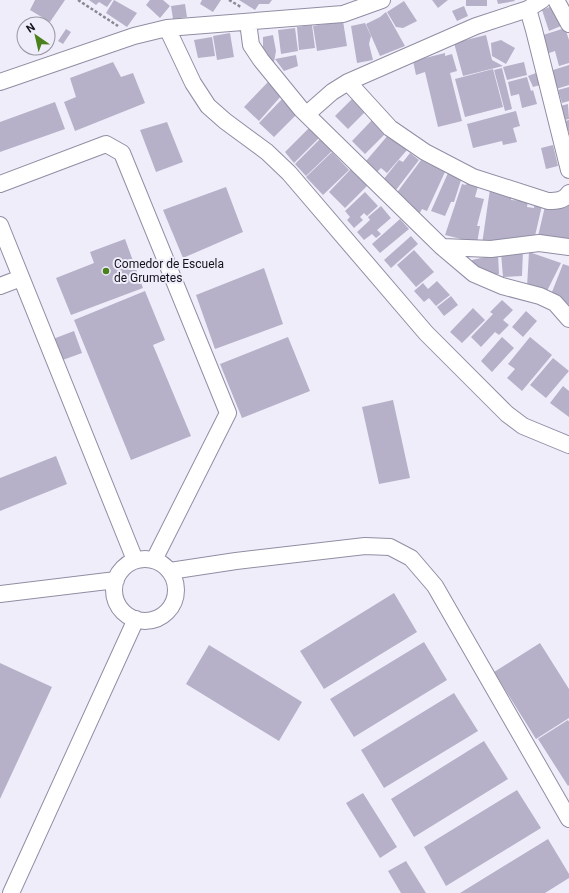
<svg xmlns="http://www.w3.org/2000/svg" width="569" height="893" viewBox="0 0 569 893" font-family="Roboto,sans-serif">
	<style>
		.building { fill: #b6b1c8 }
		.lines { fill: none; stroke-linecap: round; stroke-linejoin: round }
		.street-casing { stroke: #918da3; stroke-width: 18 }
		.path { stroke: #8a8893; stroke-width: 2.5; stroke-dasharray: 3 2; stroke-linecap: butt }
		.street { stroke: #fff; stroke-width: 16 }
		.poi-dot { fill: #4a811a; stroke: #f0edfb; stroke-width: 1.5 }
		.labels { text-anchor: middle; stroke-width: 4; stroke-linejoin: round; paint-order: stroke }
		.poi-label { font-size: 12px; fill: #15131b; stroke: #f0edfb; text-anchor: start }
	</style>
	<rect width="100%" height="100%" fill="#f0edfb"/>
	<!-- building -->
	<path class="building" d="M35,0H65L50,22L30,10Z
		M89,0H112L107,7L99,2L96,5Z
		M114,0L137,13L127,27L106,13Z
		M150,0H163L170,6L160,18L146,5Z
		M202,0H221L213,12L200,4Z
		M239,0H272L269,4H259L255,10Z
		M432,0H448L438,8Z
		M466,0H487V6H466Z
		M497,0H514L515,1L498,4Z
		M404,1L417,21L403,28L396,27L387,12Z
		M185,4L187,17L173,19L171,6Z
		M464,6L468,16L457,21L452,11Z
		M552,6L561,26L549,31L542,10Z
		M386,12L405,46L380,56L366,24L380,17Z
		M343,21L347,46L317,51L313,26Z
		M365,23L371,36L369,44L373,60L357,63L351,26Z
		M312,25L315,48L299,50L297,27Z
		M295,28L298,51L281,54L278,30Z
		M565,28L569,40V63L559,66L555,51L546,54L540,36Z
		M66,29L71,32L63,44L58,41Z
		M230,33L234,57L217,60L213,36Z
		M273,35L276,51L274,62L263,55L261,46H263V37Z
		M486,35L492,60L503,66L463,76L454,43Z
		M212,37L215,56L198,58L194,40Z
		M501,40L515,48L506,64L492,56L491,43Z
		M445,53V56L452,54L457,71L450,73L462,121L438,127L425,72L416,75L413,61Z
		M296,55L298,66L284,71L275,59Z
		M113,62L121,77L133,73L145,103L75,131L64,102L76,97L70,78Z
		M524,62L527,75L507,80L503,67Z
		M569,65V85L556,89L550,71Z
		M502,68L512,109L505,111L494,70Z
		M493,69L503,107L465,117L455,79Z
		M536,73L540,85L533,87L528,76Z
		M527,77L531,91L533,90L537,104L522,108L519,94L511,96L508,82Z
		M268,82L282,95L259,121L244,107Z
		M569,87V101L562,103L558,90Z
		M284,97L299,112L274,137L259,123Z
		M353,98L366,111L348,129L335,116Z
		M55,102L65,129L0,152V122Z
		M568,104L569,119L564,120L560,106Z
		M516,111L520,126L513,128L517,142L503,145L502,141L473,148L467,124Z
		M373,119L386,133L365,154L352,141Z
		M569,120V131H567L565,121Z
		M167,122L183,162L156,172L140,130Z
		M309,128L319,138L294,163L285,152Z
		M389,134L407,150L387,173L381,168L377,172L366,161Z
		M320,139L332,151L306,176L295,164Z
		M553,145L558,166L546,169L541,148Z
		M332,152L349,170L323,195L306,177Z
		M410,153L419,160L396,190L383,180L399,160L403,162Z
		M421,160L445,172L427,211L422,209L417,218L393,198Z
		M351,169L368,185L345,208L329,192Z
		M448,173L462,177L454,202H451L445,216L431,211Z
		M468,180L479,183L475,197L484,199L477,226H480L477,243L445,235L462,184L466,185Z
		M226,187L243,232L183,258L163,210Z
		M490,189L512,193L511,200L528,201L527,207L534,208L535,200L543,201L535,236H521V241L482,244Z
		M365,192L378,206L367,216L364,213L360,217L363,220L354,228L347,220L350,217L345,211Z
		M546,202L569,203V241L538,236Z
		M381,206L391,218L377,230L381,234L376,238L372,234L364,240L357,232L370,220L368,217Z
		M400,219L409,229L380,253L372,244Z
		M411,236L418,244L391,268L384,260Z
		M125,239L143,288L71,315L56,278L94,263L90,252Z
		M414,250L434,272L416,287L397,265Z
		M523,251L522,276L503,277L501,253Z
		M529,252L561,263L546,293L527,287Z
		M498,254L499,274L482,275L474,271L472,260Z
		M563,264L569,266V305L550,297Z
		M264,268L283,324L215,349L196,295Z
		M437,281L450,295L436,306L429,298L424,302L414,291L423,283L428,289Z
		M145,291L165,340L153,345L191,436L131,460L74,320Z
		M451,296L458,305L444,316L437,307Z
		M502,300L513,310L503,320L509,325L499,335L495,332L481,347L471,337L493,314L490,312Z
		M473,308L485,320L462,343L450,332Z
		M526,311L537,321L523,337L512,327Z
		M74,331L82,353L60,361L53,339Z
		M288,337L310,391L242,418L220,364Z
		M502,337L514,348L492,372L481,361Z
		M530,337L552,355L522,391L507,378L515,369L508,364Z
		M553,358L569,371L546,398L530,385Z
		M563,386L569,391V417L550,403Z
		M393,400L410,478L379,484L362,407Z
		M56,456L67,484L0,511V478Z
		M394,593L417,632L324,689L300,651Z
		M424,642L447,680L354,737L330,699Z
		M540,643L569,689V718L536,739L494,672Z
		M209,645L302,702L279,741L186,684Z
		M0,663L52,687L0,799Z
		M454,693L478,731L384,788L361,750Z
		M568,720L569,722V785L568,786L538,739Z
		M484,741L508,779L414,837L391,799Z
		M517,790L541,828L446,886L424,847Z
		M363,793L397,847L380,858L346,803Z
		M548,839L569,874V878L545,893H460Z
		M406,861L426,893H401L388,871Z"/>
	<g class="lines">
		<!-- street casing -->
		<g class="street-casing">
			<path id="street" d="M542,0L528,9L534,30L569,170
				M556,0L569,24
				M248,22L251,45L261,60L301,109L442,247L474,274L502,286L540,296L555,303L569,319
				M167,28L193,83L208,106L225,121L267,152L289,173L426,333L507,414L523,426L569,445
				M0,82L134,36L167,28L343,14L382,0
				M348,82L390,128L425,152L473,177L548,201C556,201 564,201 569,193
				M307,114L332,92L348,82L476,26L528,9
				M0,184L106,144L122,153L228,413L154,560
				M0,225L135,560
				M442,247L491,249L539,243L569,247
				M0,286L21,278
				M114 590a31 31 0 1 1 62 0a31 31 0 1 1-62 0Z
				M170,571L236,561L365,546L390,547L411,558L435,586L569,819
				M0,594L116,580
				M11,893L136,619"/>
		</g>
		<!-- path -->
		<path class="path" d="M78,0L118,26
			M229,0L241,7"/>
		<!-- street -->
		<use href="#street" class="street"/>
	</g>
	<!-- markers -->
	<circle class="poi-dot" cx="106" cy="271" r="4"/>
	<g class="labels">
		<!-- poi labels -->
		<g class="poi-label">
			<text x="114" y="268">Comedor de Escuela<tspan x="114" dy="14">de Grumetes</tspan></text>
		</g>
	</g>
	<!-- north arrow -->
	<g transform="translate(36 36) rotate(326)"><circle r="19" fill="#f0edfb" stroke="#9896a1"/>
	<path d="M0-3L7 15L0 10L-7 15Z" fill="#4a811a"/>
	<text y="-6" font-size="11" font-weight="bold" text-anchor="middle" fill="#15131b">N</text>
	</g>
</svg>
